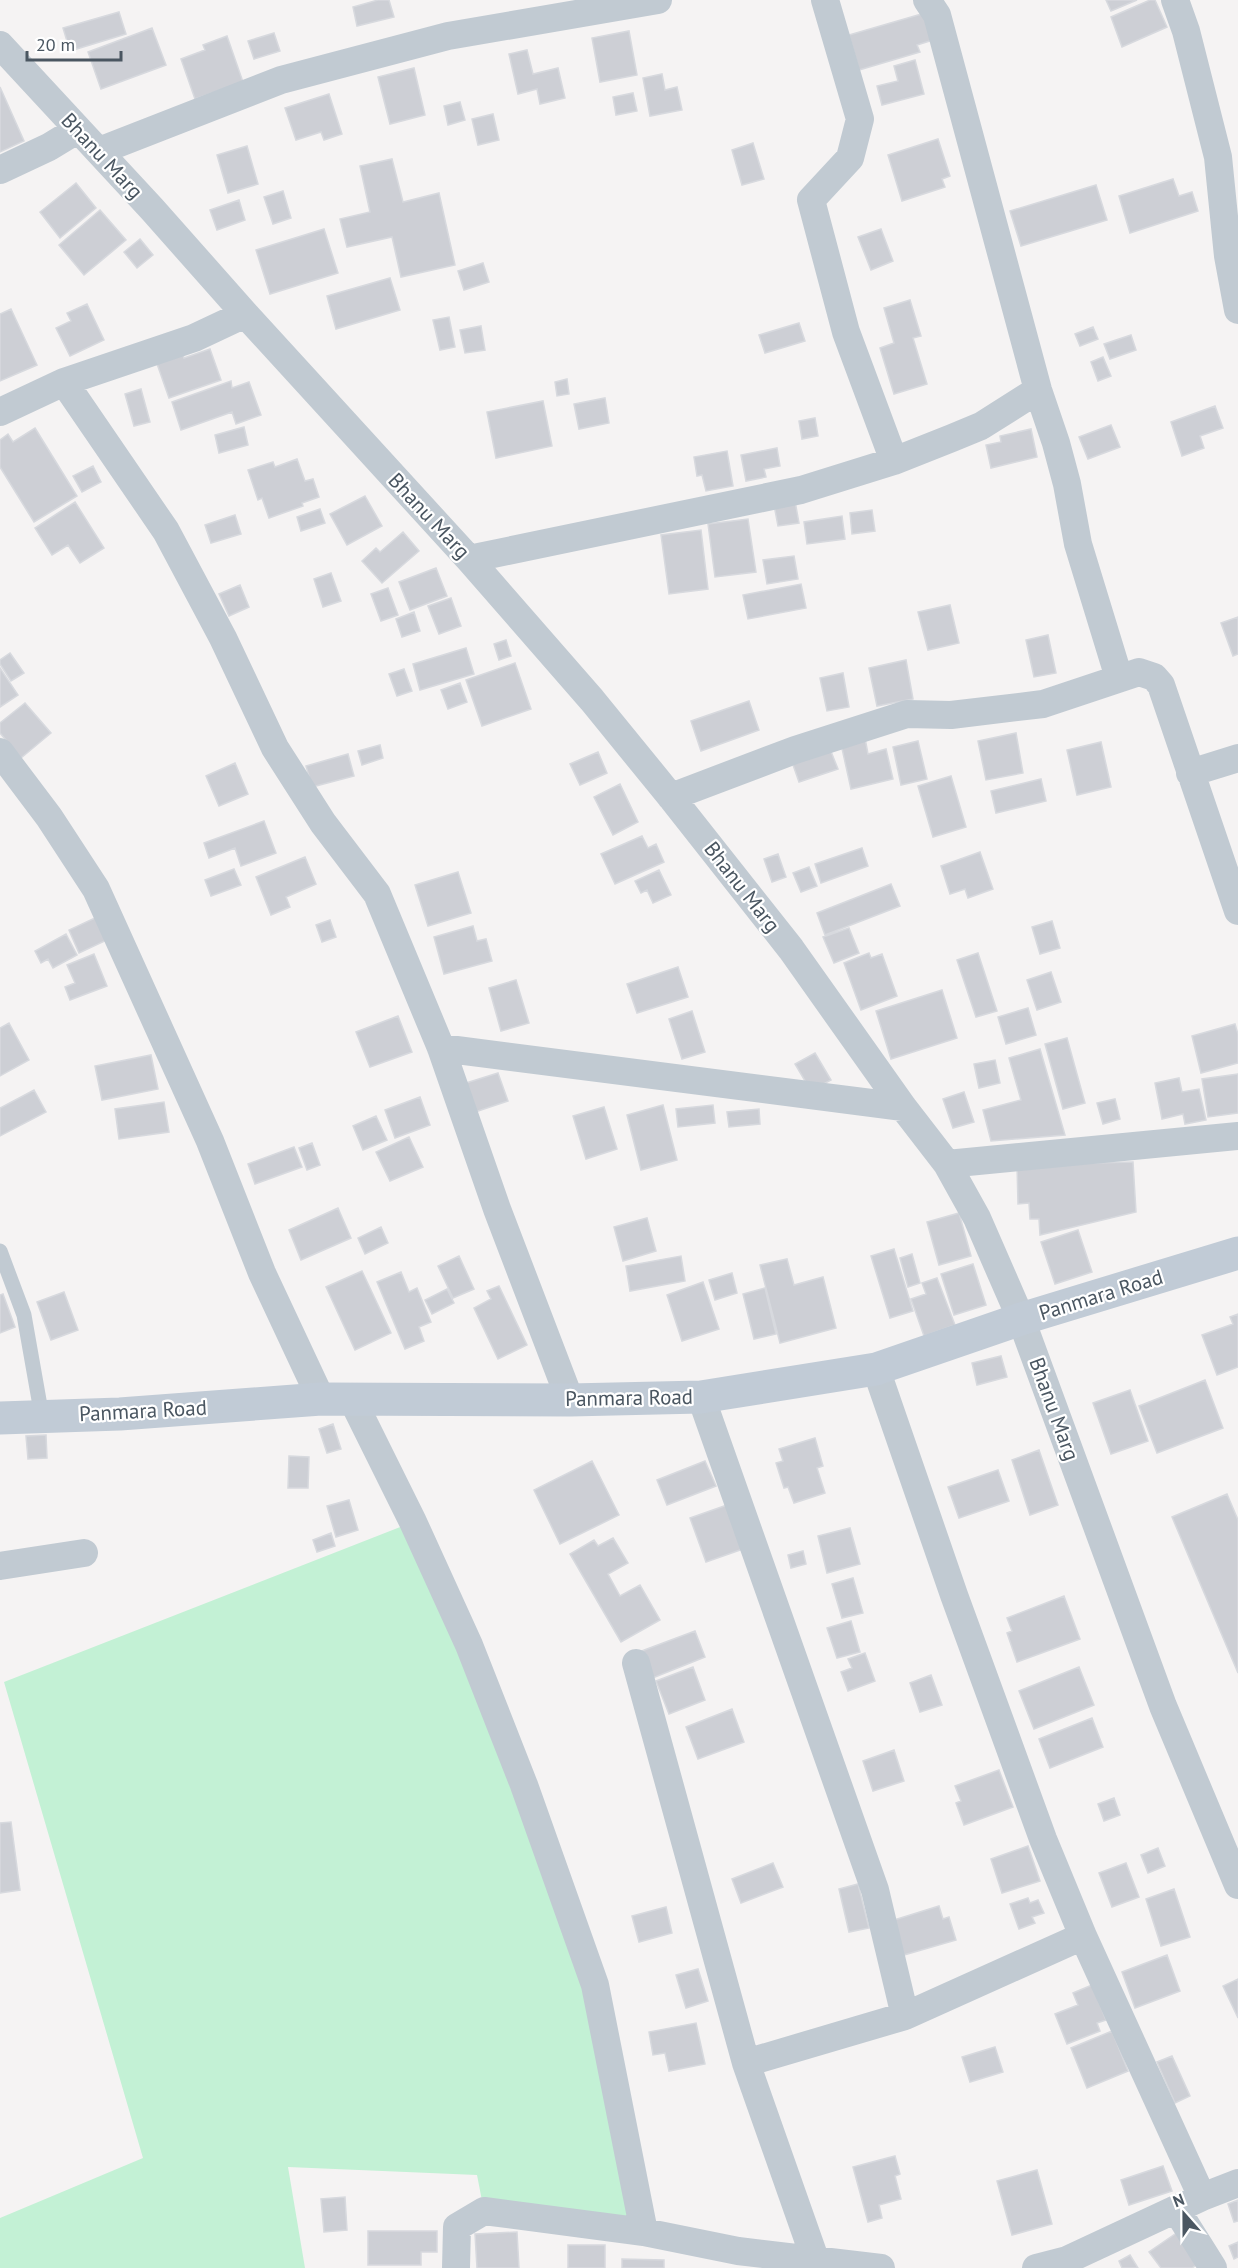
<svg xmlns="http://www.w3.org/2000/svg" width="1238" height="2268" viewBox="0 0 1238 2268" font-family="'PT Sans',sans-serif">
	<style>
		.green { fill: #c3f1d5 }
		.building { fill: #cdcfd5; stroke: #d7d9de; stroke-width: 1.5 }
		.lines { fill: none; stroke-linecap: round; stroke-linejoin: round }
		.lane { stroke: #c1cad2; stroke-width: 15 }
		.street { stroke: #c1cad2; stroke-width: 28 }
		.secondary { stroke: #c1cbd6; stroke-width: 33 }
		.labels { text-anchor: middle; stroke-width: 4.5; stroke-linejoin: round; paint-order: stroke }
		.street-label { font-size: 21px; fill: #4a5661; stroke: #fff }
	</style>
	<rect width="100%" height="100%" fill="#f5f3f3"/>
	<!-- green -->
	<path class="green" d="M413,1522L595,1985L644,2232L484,2211L477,2175L288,2167L305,2268H0V2218L143,2158L4,1682Z"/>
	<!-- building -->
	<path class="building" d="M378,0H389L394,17L357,26L353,7Z
		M1106,0H1137L1111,11Z
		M1150,0H1155L1167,27L1122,47L1111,17Z
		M119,12L126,34L70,51L63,28Z
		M925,13L933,40L917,45L920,52L859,70L849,35Z
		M152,28L166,65L101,89L88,52Z
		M629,31L637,75L600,82L592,38Z
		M274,33L280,51L254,59L248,41Z
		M227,36L243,82L195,99L181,59L205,50L203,45Z
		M527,50L533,74L558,68L565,98L540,104L537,89L518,94L509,54Z
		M915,60L924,94L882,105L877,86L898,81L894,66Z
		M414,68L425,115L390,124L378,77Z
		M662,74L665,90L677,87L682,110L650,116L643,78Z
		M0,87L24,141L0,152Z
		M633,93L637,111L616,115L613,97Z
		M329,94L342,134L324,140L321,132L296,140L285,108Z
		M460,102L465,120L448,125L444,106Z
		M493,114L499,140L478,145L472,119Z
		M938,139L950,176L942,179L945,187L902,201L888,155Z
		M753,143L764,179L742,185L732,150Z
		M247,146L258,184L228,193L217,155Z
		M392,159L403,202L439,193L455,265L401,277L392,237L347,247L340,219L370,212L360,166Z
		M1173,179L1179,196L1192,192L1198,211L1130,233L1119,196Z
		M76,183L96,208L60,238L40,212Z
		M1096,185L1107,220L1021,246L1010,211Z
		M283,191L291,218L273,224L264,197Z
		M239,200L245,220L217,230L210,210Z
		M100,210L126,240L84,275L59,245Z
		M324,229L338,273L270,294L256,250Z
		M881,229L893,261L871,270L858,237Z
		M140,239L153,255L137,268L124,252Z
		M483,263L489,282L464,290L458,271Z
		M390,278L400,310L336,329L327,296Z
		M910,300L921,336L913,338L927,384L894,394L880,348L894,343L884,308Z
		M87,304L104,340L70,356L56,328L71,321L67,313Z
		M11,309L37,365L0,381V314Z
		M449,317L455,347L440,350L433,320Z
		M799,323L805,341L765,353L759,335Z
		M481,326L485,350L465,353L460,330Z
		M1093,327L1098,339L1080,346L1075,334Z
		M1131,335L1136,350L1110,359L1104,344Z
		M210,349L221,380L169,398L156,361L182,352L184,358Z
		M1103,357L1111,376L1098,381L1091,362Z
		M567,379L569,394L557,396L555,382Z
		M231,381L232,388L249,382L261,415L236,424L232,412L181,430L172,402Z
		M141,389L150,422L134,426L125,394Z
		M605,398L609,423L579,429L574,404Z
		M543,401L552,446L496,458L487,412Z
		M1215,406L1223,428L1200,436L1204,448L1182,456L1171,422Z
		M815,418L818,436L802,439L799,421Z
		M1111,425L1120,447L1088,459L1079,437Z
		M244,427L248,445L219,453L215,435Z
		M35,428L77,496L34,522L0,467V440L8,434L13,442Z
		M1031,429L1037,457L991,468L986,445L1001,442L1000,436Z
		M777,448L780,466L764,469L766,477L746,481L741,455Z
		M727,451L733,486L706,491L702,475L697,476L694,457Z
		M297,459L305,481L313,479L319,497L302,503L303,506L269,518L262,498L258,500L248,470L273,462L275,467Z
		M93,466L101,482L82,492L73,476Z
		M365,496L382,526L347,545L330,514Z
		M795,501L799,523L778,526L774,505Z
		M75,502L104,548L80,563L68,545L52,555L35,528Z
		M320,509L325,523L301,531L297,517Z
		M872,510L875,531L852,534L850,513Z
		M235,515L241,534L211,543L205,525Z
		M842,516L845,539L807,544L804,522Z
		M748,519L756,572L715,577L708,524Z
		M701,530L708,589L669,594L661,535Z
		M403,532L419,551L382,583L362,561L376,548L380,552Z
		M794,556L798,579L767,584L763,560Z
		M436,568L447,596L410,610L399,582Z
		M331,573L341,601L323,607L314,579Z
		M801,584L806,608L748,619L743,595Z
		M240,585L249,607L229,616L219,594Z
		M388,588L398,615L381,621L371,594Z
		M451,598L461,626L439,634L428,606Z
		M950,605L959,643L928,650L918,612Z
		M414,612L420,631L402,637L396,619Z
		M1238,617V654L1233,656L1221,623Z
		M1048,635L1056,673L1034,677L1026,640Z
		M506,640L511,656L499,660L494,644Z
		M466,648L474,674L420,690L413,664Z
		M10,653L24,673L11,681L0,664V660Z
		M906,660L913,699L877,706L869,668Z
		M515,663L531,709L482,726L466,680Z
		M0,668L18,695L0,707Z
		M404,669L412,691L397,696L389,674Z
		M843,673L849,707L827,711L820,678Z
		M460,683L467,702L448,709L441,690Z
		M749,701L759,730L701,751L691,721Z
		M25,703L51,733L21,758L0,733V723Z
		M1016,733L1023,773L986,780L978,741Z
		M865,738L868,754L886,749L893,779L851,789L841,744Z
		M918,741L927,779L901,785L893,747Z
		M1101,742L1111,787L1077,795L1067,750Z
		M380,745L383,758L362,765L358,751Z
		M830,749L838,769L799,782L792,762Z
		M598,752L607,773L580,785L570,764Z
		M348,754L354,776L312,787L306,766Z
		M235,763L248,794L219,806L206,776Z
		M951,776L966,827L933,837L918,786Z
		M1041,779L1046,801L996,813L991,791Z
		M620,784L638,822L613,835L594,797Z
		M264,821L276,853L241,866L235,848L209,858L204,843Z
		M642,836L648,848L656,844L664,862L615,884L601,854Z
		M862,848L868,866L821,883L815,864Z
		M980,852L993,889L968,898L965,889L950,894L941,866Z
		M778,854L786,877L772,882L764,859Z
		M305,857L316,884L286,897L290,907L271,915L256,877Z
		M809,867L817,886L801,892L793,873Z
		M234,869L241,885L211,896L205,880Z
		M659,870L671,895L653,903L647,890L641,893L635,881Z
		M458,872L471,913L428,926L415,885Z
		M891,884L900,906L825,935L817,913Z
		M97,917L107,940L79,953L69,930Z
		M330,920L336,937L322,942L316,925Z
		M1052,921L1060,948L1040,954L1032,927Z
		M473,926L477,941L486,939L492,961L444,974L434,937Z
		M849,928L859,953L834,963L823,937Z
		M66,934L77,955L53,968L48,959L41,963L35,951Z
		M869,953L871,958L882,954L897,996L861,1010L844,963Z
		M978,953L997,1011L976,1017L957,960Z
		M94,954L107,986L70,1000L65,987L75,983L67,965Z
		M678,967L688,997L637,1013L627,984Z
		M1051,972L1061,1002L1037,1010L1027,980Z
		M516,980L529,1023L501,1031L489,988Z
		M942,990L957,1038L891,1059L876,1011Z
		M1028,1008L1036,1035L1006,1044L998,1017Z
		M692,1011L705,1052L682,1059L669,1019Z
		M398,1016L412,1052L370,1067L356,1032Z
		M9,1023L29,1060L0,1076V1028Z
		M1235,1024L1238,1034V1063L1201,1073L1192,1036Z
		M1067,1038L1085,1103L1063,1109L1045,1044Z
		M1040,1049L1065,1135L991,1141L983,1110L1021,1100L1009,1058Z
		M815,1053L831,1080L811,1091L795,1064Z
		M151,1055L158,1089L102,1100L95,1066Z
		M995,1060L1000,1083L979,1088L974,1064Z
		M498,1073L508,1101L475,1112L466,1083Z
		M1238,1074V1113L1208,1117L1202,1079Z
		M1179,1078L1182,1092L1199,1089L1206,1120L1185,1124L1183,1114L1162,1119L1155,1083Z
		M34,1090L46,1112L0,1136V1108Z
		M964,1092L974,1122L953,1128L943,1099Z
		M420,1097L430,1125L395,1138L385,1110Z
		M1115,1099L1120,1119L1103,1124L1097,1103Z
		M164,1102L169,1132L119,1139L115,1109Z
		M663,1105L677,1160L641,1170L627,1115Z
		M713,1105L715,1123L678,1127L676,1109Z
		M604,1107L617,1149L586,1159L573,1116Z
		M759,1109L760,1124L729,1127L727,1112Z
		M376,1116L387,1140L363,1150L353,1126Z
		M409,1137L423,1167L390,1181L376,1152Z
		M312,1143L320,1165L307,1170L299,1148Z
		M294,1147L302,1167L255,1184L248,1164Z
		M1133,1162L1136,1212L1040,1235L1039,1219H1030L1029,1203L1018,1204L1017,1165Z
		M338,1208L351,1238L301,1260L289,1230Z
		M959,1213L971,1256L939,1265L927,1222Z
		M647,1218L656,1251L623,1261L614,1227Z
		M381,1227L388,1243L365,1254L358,1238Z
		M1078,1230L1092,1272L1055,1284L1041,1242Z
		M894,1249L913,1311L890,1318L871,1256Z
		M912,1254L920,1283L908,1287L900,1258Z
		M459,1256L474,1289L453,1298L438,1266Z
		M681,1256L685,1281L630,1291L626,1266Z
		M787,1259L794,1285L823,1277L836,1328L780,1343L760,1265Z
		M973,1264L986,1305L954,1315L941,1274Z
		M362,1271L391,1333L355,1350L326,1287Z
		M401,1272L409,1292L417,1288L431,1322L419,1327L424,1341L405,1349L377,1282Z
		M732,1273L737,1293L715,1300L709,1280Z
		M937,1278L955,1325L924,1336L911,1299L926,1294L922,1283Z
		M703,1282L719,1329L682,1341L667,1295Z
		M499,1286L527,1345L498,1359L474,1308L491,1299L487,1291Z
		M765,1288L776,1334L754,1339L743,1294Z
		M447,1289L454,1303L432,1314L425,1300Z
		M64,1292L78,1330L51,1340L37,1302Z
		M3,1294L15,1327L0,1333V1295Z
		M1238,1314V1367L1217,1375L1202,1335L1233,1324L1230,1317Z
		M1001,1356L1007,1377L977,1385L972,1363Z
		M1205,1380L1223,1428L1157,1453L1139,1406Z
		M1130,1390L1148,1441L1111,1454L1093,1403Z
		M333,1424L341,1449L327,1453L319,1429Z
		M46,1435L47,1458L28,1459L26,1436Z
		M815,1438L823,1466L817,1468L825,1493L794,1503L788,1487L784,1488L776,1463L783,1461L779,1449Z
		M1039,1450L1058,1505L1030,1515L1012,1460Z
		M289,1456L309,1457L308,1488H288Z
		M592,1461L619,1515L560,1544L534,1490Z
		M705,1461L716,1486L667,1505L657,1480Z
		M998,1470L1009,1501L959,1518L948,1487Z
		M1227,1494L1238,1520V1673L1172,1517Z
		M349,1500L358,1530L336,1537L327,1506Z
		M727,1505L743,1549L706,1562L690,1518Z
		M850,1528L860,1564L827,1573L818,1536Z
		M331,1533L335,1546L317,1552L313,1540Z
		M613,1538L628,1563L608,1574L620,1596L640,1585L660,1620L621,1642L570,1554L594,1540L598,1546Z
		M803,1551L806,1564L791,1568L788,1555Z
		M853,1578L863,1613L842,1618L832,1584Z
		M1064,1596L1080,1639L1017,1662L1007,1633L1012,1631L1007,1618Z
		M851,1621L860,1652L837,1658L827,1628Z
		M695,1631L705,1657L650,1679L639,1652Z
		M865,1653L875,1681L848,1691L841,1672L852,1668L848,1659Z
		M693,1667L705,1700L669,1714L656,1681Z
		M1079,1667L1094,1705L1034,1729L1019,1691Z
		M931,1675L942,1705L920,1712L910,1683Z
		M732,1709L744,1742L698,1759L686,1727Z
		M1092,1718L1103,1747L1050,1768L1039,1739Z
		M894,1750L904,1781L873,1791L863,1761Z
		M999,1770L1013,1807L964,1825L956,1803L961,1801L955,1786Z
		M1114,1798L1120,1815L1104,1821L1098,1804Z
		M11,1822L20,1890L0,1893V1823Z
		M1028,1846L1040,1881L1002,1893L991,1859Z
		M1158,1848L1165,1866L1148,1873L1141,1855Z
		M773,1863L783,1887L741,1903L732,1879Z
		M1126,1863L1139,1897L1112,1907L1099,1873Z
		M858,1884L869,1928L849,1932L839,1889Z
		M1174,1889L1190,1937L1161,1946L1146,1899Z
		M1028,1898L1030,1903L1038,1900L1044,1913L1032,1917L1035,1923L1019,1929L1010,1904Z
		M939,1906L943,1919L949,1917L956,1940L904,1955L894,1920Z
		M666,1907L672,1933L639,1942L632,1916Z
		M1167,1955L1180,1991L1135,2008L1122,1972Z
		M698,1969L708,2001L686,2008L676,1975Z
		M1238,1979V2018L1223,1986Z
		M1092,1985L1106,2020L1097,2023L1100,2031L1067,2044L1055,2014L1078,2005L1073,1993Z
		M696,2023L705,2064L669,2071L665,2053L653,2055L649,2032Z
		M1112,2031L1128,2071L1087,2088L1071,2048Z
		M995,2047L1003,2072L970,2082L962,2057Z
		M1172,2056L1190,2096L1175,2103L1157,2062Z
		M895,2156L900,2174L895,2176L901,2199L879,2205L882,2218L868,2222L853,2167Z
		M1163,2166L1172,2191L1129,2205L1121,2180Z
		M1037,2170L1052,2224L1012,2235L997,2181Z
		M345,2197L347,2230L324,2232L321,2199Z
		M1238,2200V2221L1234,2222L1228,2204Z
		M368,2231H437V2252H421V2265H368Z
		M517,2232L519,2268H477L475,2234Z
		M1178,2232L1199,2263L1192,2268H1161L1149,2252Z
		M1238,2242V2257L1234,2259L1229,2246Z
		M568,2245H605V2268H568Z
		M1130,2255L1138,2268H1122L1119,2261Z
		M622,2259L664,2260V2268H622Z"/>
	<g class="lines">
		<!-- lane -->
		<path class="lane" d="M0,1251L24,1315L42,1417"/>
		<!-- street -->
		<path class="street" d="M825,0L860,119L850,158L811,200L846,332L894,461
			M927,0L937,15L1038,390L1056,443L1067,484L1078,544L1119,678
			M1175,0L1186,31L1218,157L1228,256L1238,310
			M0,45L152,209L245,314L469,559L592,700L671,797L791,949L903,1107L947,1164L977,1218L1021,1319L1163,1706L1238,1885
			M99,151L281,80L448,36L658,0
			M0,170L49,147L77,130
			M64,382L166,531L223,638L275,748L323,823L377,894L441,1048L497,1209L570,1400
			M0,412L64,382L194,338L245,314
			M469,559L801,490L894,461L952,438L981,426L1038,390
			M0,752L49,817L96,889L210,1141L262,1273L321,1399
			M1190,773L1238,758
			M671,797L795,750L907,714L951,715L1043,704L1139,672L1154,677L1161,685L1238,911
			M441,1048L903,1107
			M947,1164L1238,1136
			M876,1369L954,1595L1043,1839L1083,1936L1202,2197
			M701,1397L875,1890L905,2016
			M352,1399L413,1522L469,1645L524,1785L595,1985L644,2232
			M0,1566L84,1553
			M636,1663L746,2063L815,2259
			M746,2063L905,2016L1083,1936
			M1176,2209L1213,2268
			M456,2268L457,2227L484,2211L644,2232L738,2251L881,2268
			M1036,2268L1067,2260L1202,2197L1238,2183"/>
		<!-- secondary -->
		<path class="secondary" d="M0,1418L120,1414L321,1399L570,1400L701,1397L876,1369L1021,1319L1238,1253"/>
	</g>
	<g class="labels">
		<!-- street labels -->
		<g class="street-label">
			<text transform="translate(102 156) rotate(47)" y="7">Bhanu Marg</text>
			<text transform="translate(429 516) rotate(47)" y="7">Bhanu Marg</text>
			<text transform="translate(742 887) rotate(52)" y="7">Bhanu Marg</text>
			<text transform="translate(1101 1295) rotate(-17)" y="7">Panmara Road</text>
			<text transform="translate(629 1398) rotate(-1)" y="7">Panmara Road</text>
			<text transform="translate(1054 1409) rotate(70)" y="7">Bhanu Marg</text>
			<text transform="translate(143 1411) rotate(-3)" y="7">Panmara Road</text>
		</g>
	</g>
	<!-- north arrow -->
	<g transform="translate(1184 2214) rotate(339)" stroke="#ffffff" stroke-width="4.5" paint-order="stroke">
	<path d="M0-4.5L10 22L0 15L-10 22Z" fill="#4a5661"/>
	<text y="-9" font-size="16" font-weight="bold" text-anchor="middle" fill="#4a5661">N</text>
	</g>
	<!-- scale -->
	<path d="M27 51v9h94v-9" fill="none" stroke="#4a5661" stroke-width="3"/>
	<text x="36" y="51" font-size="18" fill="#4a5661" stroke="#ffffff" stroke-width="4.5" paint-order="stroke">20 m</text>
</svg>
